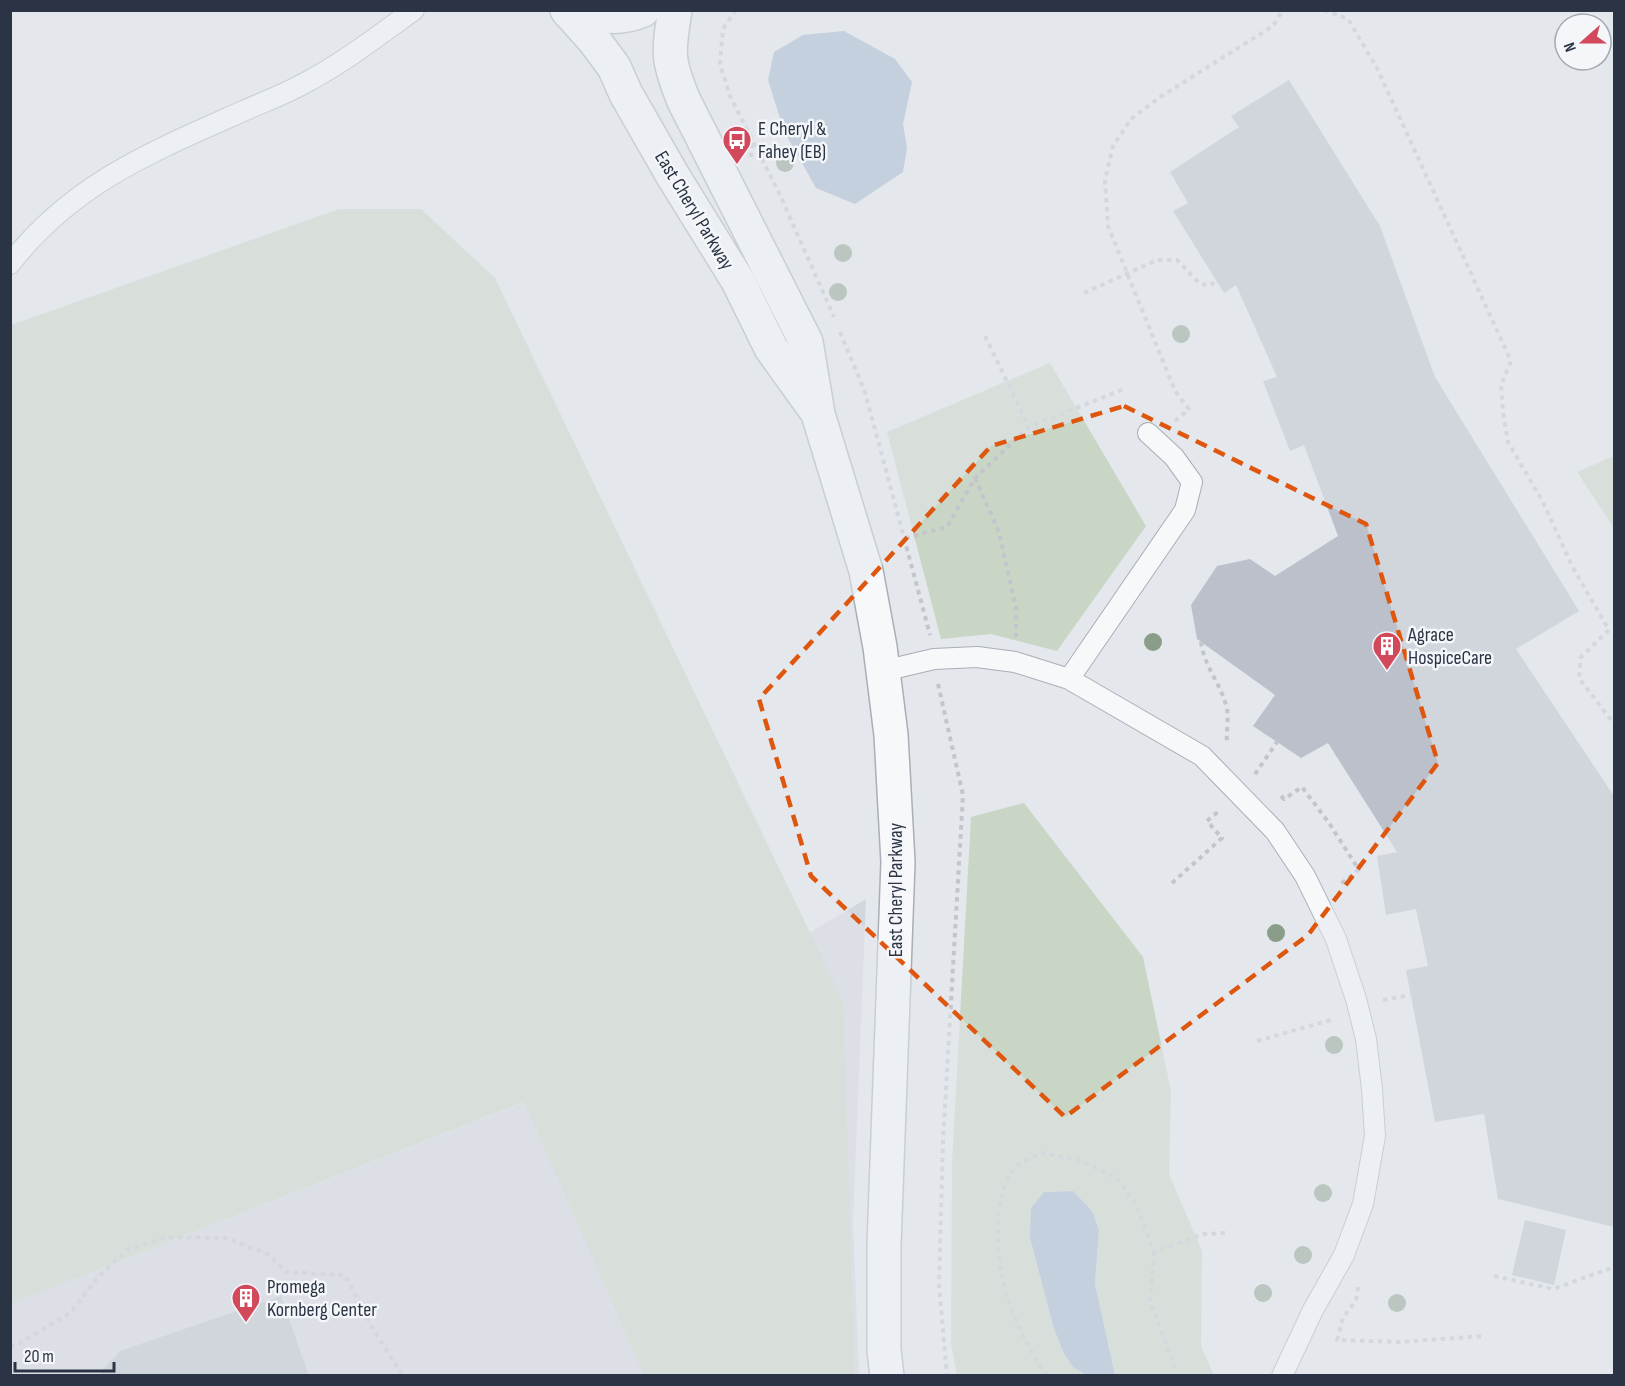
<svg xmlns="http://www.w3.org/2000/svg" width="1625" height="1386" viewBox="0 0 1625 1386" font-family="'Sofia Sans Condensed',sans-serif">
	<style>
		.built { fill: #d2d6de }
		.green { fill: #c9d6c5 }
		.water { fill: #9fb4cc }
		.building { fill: #bbc0ca }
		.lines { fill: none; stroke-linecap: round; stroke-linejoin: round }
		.service-casing { stroke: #a9aeb7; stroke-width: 22 }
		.tertiary-casing { stroke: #a9aeb7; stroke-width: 36 }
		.path { stroke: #c2c5cb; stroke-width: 4; stroke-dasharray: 4.5 4.5; stroke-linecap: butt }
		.service { stroke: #f7f8fa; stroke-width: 20 }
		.tertiary { stroke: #f7f8fa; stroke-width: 33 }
		.tree { fill: #899d89 }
		.marked { fill: none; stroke: #df570f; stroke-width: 4.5; stroke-dasharray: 12 8; stroke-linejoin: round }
		.labels { text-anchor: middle; stroke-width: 5; stroke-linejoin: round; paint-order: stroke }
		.poi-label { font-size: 20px; fill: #2b3445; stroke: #f4f6f9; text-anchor: start }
		.street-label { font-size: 20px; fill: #2b3445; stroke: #f4f6f9 }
	</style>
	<rect width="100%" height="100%" fill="#e4e7ec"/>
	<!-- built -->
	<path class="built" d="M866,899L853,1221L859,1375L11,1376V1304L525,1102Z"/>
	<!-- green -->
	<path class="green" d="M339,209H421L495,278L843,1001L855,1375H644L524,1102L11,1304V325Z
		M1050,363L1146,526L1057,651L991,634L941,639L887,432Z
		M1614,456V528L1577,472Z
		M1024,803L1143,957L1171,1091L1169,1174L1202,1251L1201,1346L1214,1375H1115L1095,1284L1099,1230L1092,1211L1072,1191L1044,1192L1030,1238L1054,1329L1064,1354L1073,1367L1086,1375L957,1376L951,1344L952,1162L971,817Z"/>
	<!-- water -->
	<path class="water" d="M844,31L895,59L912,82L903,124L907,148L903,172L855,204L816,188L784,131L768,80L774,52L803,35Z
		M1073,1191L1092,1211L1099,1230L1095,1284L1115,1375H1086L1073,1367L1064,1354L1054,1329L1030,1238L1031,1208L1044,1192Z"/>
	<!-- building -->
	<path class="building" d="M1289,80L1380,226L1435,377L1579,611L1516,649L1614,796V1227L1498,1199L1484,1114L1435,1122L1406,970L1428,966L1416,909L1386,915L1377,856L1397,852L1328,743L1301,758L1253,726L1275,695L1197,639L1191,605L1217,566L1250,559L1275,576L1338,536L1304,445L1290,451L1263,381L1277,377L1236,285L1224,293L1173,211L1188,203L1170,172L1239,127L1231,116Z
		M1525,1220L1566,1230L1554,1285L1512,1275Z
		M281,1296L309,1376H101L102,1371L120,1351Z"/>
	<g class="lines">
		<!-- service casing -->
		<g class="service-casing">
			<path id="service" d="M10,264C72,184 151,152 241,112C261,103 283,95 303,84C343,63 378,36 414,10
				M883,671L934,659L977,657L1015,662L1069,679L1202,756L1275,831L1305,876L1336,939L1356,999L1366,1039L1372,1089L1375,1136L1363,1204L1344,1255L1313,1310L1282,1376
				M1069,679L1185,510L1192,482L1174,457L1148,433"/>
		</g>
		<!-- tertiary casing -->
		<g class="tertiary-casing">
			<path id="tertiary" d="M567,10L594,40L614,67L626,94L673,176L738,281L771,348L814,408
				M579,10C602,17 620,20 643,10
				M675,10C668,53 667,60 684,101L806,342L818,414L866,571L880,647L891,735L898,862L884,1245V1350L887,1376"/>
		</g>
		<!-- path -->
		<path class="path" d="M736,10L723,29L720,64L730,96L780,195L834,317
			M1324,10L1348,19L1377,68L1511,361L1501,385L1503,413L1508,442L1543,502L1572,566L1609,630L1581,657L1579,678L1614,724
			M751,157L752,141
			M1084,293L1157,260H1177L1198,282L1208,286L1216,282
			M840,332L865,392L930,635
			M985,336L1029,427
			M1175,421L1189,409L1175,391L1108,226L1105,180L1113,146L1131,119L1160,97L1273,26L1283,10
			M975,478L999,532L1016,608V637
			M905,538L947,527L975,478L1029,427L1124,389
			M1201,642C1204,667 1222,685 1227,709C1229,720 1226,732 1227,743
			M938,684L963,795L943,1140L939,1285L947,1376
			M1255,774L1277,742
			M1281,796L1284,799L1302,787L1329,823L1359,870L1338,886
			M1172,883L1222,838L1207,821L1219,811
			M1383,1000L1410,995
			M1257,1041L1334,1019
			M1154,1252L1150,1301L1175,1368L1174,1376
			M1494,1276L1553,1289L1614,1267
			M1358,1287L1356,1300L1343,1318L1337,1340L1400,1342L1483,1336
			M10,1346L20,1343L70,1313L98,1277L127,1250L166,1237L226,1238L268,1254L286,1272L345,1275L373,1329L403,1376
			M1047,1376C1014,1328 995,1279 998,1221C999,1203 1003,1184 1014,1169C1020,1162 1034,1157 1042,1153L1082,1161L1117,1178L1136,1205L1154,1252L1203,1234L1228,1233"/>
		<!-- service -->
		<use href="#service" class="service"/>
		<!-- tertiary -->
		<use href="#tertiary" class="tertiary"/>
	</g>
	<!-- trees -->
	<g class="tree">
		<circle cx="785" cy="163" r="9"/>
		<circle cx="843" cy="253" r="9"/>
		<circle cx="838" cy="292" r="9"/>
		<circle cx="1181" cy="334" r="9"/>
		<circle cx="1153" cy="642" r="9"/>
		<circle cx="1276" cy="933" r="9"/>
		<circle cx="1334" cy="1045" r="9"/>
		<circle cx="1323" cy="1193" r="9"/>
		<circle cx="1303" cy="1255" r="9"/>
		<circle cx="1263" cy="1293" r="9"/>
		<circle cx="1397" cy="1303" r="9"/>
	</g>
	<!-- marked area -->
	<path d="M0 0H1625V1386H0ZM1124,406L1366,524L1438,763L1308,935L1065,1117L811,876L759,699L991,446Z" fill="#e4e7ec" fill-opacity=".55" fill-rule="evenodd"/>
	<path class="marked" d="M1124,406L1366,524L1438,763L1308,935L1065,1117L811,876L759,699L991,446Z"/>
	<!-- icons -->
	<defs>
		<g id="bus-pin" transform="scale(1.5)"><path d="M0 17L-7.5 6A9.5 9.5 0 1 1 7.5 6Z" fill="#d1495b" stroke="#f4f6f9"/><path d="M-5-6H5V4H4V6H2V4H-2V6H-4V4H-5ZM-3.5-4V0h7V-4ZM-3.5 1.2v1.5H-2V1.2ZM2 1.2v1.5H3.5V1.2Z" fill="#fff"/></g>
		<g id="building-pin" transform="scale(1.5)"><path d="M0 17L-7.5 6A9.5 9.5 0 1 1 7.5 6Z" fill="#d1495b" stroke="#f4f6f9"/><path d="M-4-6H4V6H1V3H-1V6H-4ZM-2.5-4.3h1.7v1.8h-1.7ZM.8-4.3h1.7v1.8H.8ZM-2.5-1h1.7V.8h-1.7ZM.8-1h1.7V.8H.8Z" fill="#fff"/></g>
	</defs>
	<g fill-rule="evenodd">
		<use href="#bus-pin" x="737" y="140"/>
		<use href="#building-pin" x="1387" y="646"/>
		<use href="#building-pin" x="246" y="1298"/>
	</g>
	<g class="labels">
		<!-- poi labels -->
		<g class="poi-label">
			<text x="758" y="135">E Cheryl &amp;<tspan x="758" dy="23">Fahey (EB)</tspan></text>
			<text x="1408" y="641">Agrace<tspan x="1408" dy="23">HospiceCare</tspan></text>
			<text x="267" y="1293">Promega<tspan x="267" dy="23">Kornberg Center</tspan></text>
		</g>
		<!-- street labels -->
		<g class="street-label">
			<text transform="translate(695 210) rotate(59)" y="7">East Cheryl Parkway</text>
			<text transform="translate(895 890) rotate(-90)" y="7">East Cheryl Parkway</text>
		</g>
	</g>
	<!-- border -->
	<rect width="1625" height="1386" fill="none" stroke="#2b3445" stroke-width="24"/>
	<!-- north arrow -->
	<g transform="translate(1583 42) rotate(249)"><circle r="28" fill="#f4f6f9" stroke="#a4a8b1" stroke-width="1.5"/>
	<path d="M0-4.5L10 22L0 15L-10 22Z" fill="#d1495b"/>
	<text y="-9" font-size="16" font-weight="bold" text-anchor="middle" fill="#2b3445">N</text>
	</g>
	<!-- scale -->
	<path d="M15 1362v9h99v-9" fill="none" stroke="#2b3445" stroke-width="3"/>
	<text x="24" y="1362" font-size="18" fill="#2b3445" stroke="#f4f6f9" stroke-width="4.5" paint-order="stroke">20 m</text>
</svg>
